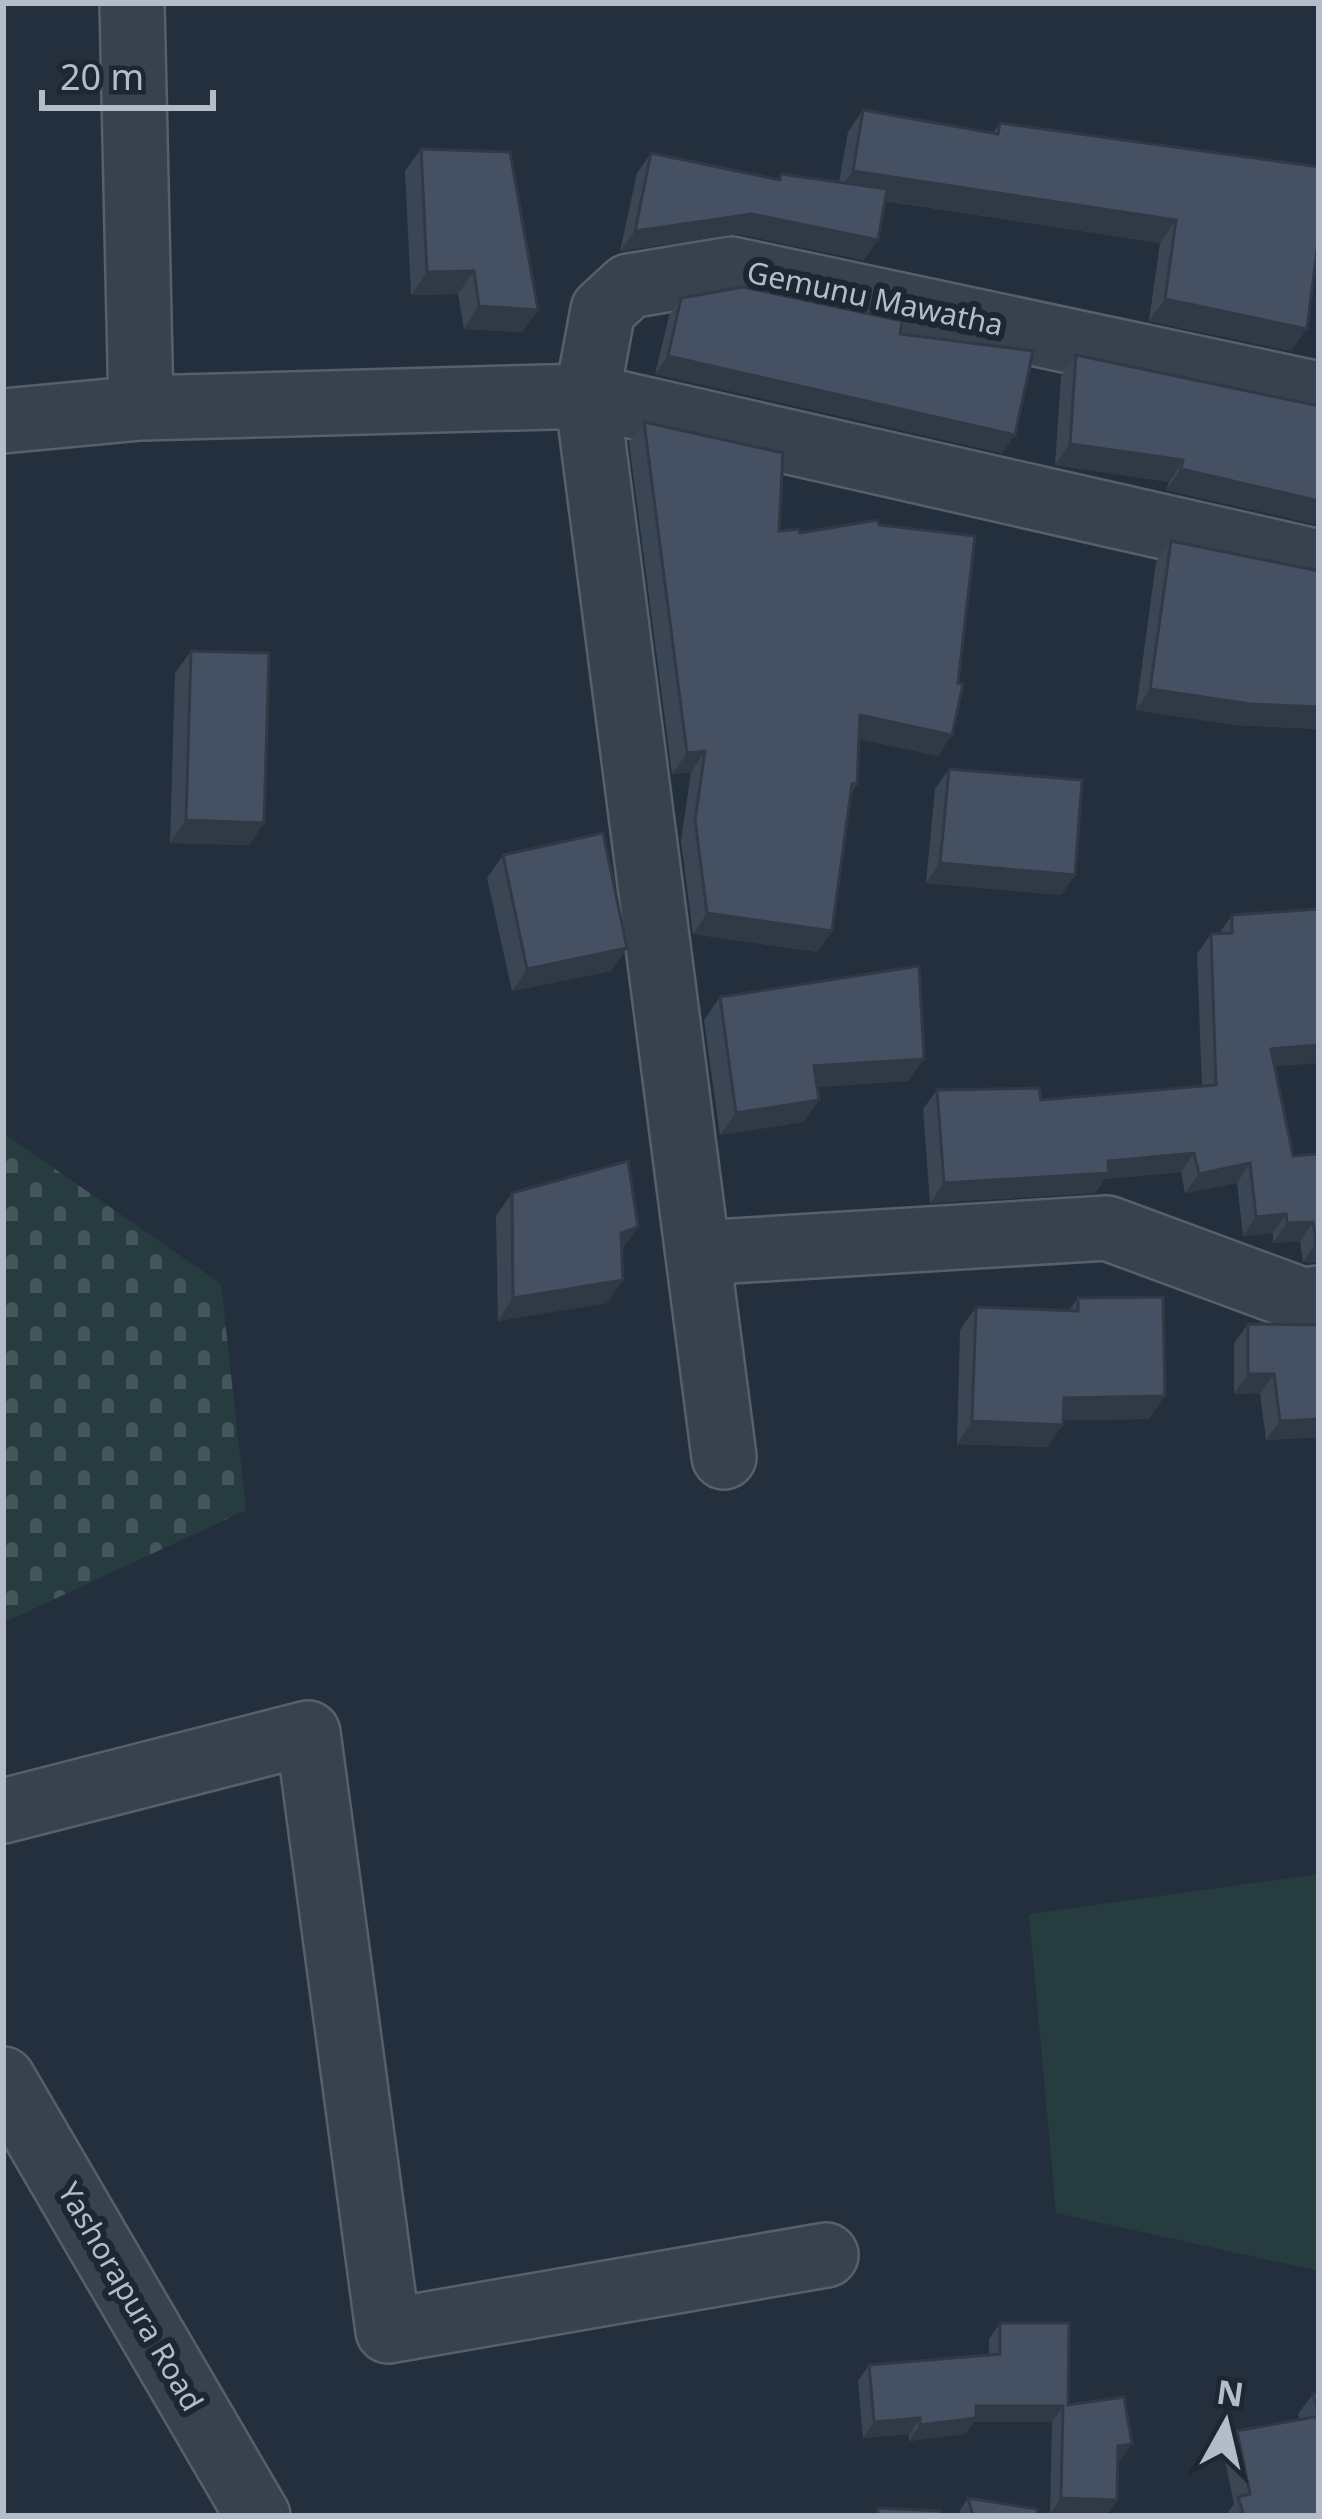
<svg xmlns="http://www.w3.org/2000/svg" width="1322" height="2519" viewBox="0 0 1322 2519" font-family="'Noto Sans',sans-serif">
	<style>
		.cemetery { fill: url(#cemetery-stones) }
		.green { fill: #263c3f }
		.lines { fill: none; stroke-linecap: round; stroke-linejoin: round }
		.street-casing { stroke: #565f6c; stroke-width: 68 }
		.street { stroke: #38414e; stroke-width: 63 }
		.wall { fill: #3b4654 }
		.shaded-wall { fill: #303945 }
		.building { fill: #455162; stroke: #303945; stroke-width: 3 }
		.labels { text-anchor: middle; stroke-width: 12; stroke-linejoin: round; paint-order: stroke }
		.street-label { font-size: 30px; fill: #b4bcc9; stroke: #1d2633 }
	</style>
	<defs>
		<pattern id="cemetery-stones" width="16" height="16" patternUnits="userSpaceOnUse" patternTransform="scale(3)"><rect width="16" height="16" fill="#263c3f"/><path d="M2 7V4a2 2 0 0 1 4 0v3zM10 15v-3a2 2 0 0 1 4 0v3z" fill="#435659"/></pattern>
	</defs>
	<rect width="100%" height="100%" fill="#242f3e"/>
	<!-- cemetery -->
	<path class="cemetery" d="M3,1133L221,1284L246,1510L3,1623Z"/>
	<!-- green -->
	<path class="green" d="M1319,1874V2271L1056,2213L1029,1914Z"/>
	<g class="lines">
		<!-- street casing -->
		<g class="street-casing">
			<path id="street" d="M132,3L141,408
				M3,421L141,408L587,396L603,310L629,286L731,269L1319,394
				M698,1253L1107,1228L1302,1300L1319,1298
				M724,1457L587,396L1319,562
				M3,1811L308,1733L388,2331L826,2255
				M3,2079L258,2516"/>
		</g>
		<!-- street -->
		<use href="#street" class="street"/>
	</g>
	<!-- wall -->
	<path class="wall" d="M863,110L993,133L1000,123L1319,167V245L1291,351L1149,321L1160,243L885,201L864,260L738,234L620,251L637,173L651,153L777,180L781,174L839,182L848,132Z
		M421,149L538,310L522,332L464,329L458,294L411,295L405,171Z
		M681,298L900,334L1015,435L1002,453L655,374L669,316Z
		M1076,355L1319,406V525L1166,490L1169,482L1055,465L1061,376Z
		M644,422L779,531L800,533L938,756L859,739L857,784L851,793L832,931L817,952L693,934L681,841L691,772L672,774L629,442Z
		M1171,541L1319,571V729L1235,725L1136,710L1156,562Z
		M191,651L264,823L249,845L170,843L175,673Z
		M949,769L1075,875L1061,895L926,883L935,789Z
		M503,855L627,948L611,971L512,991L487,878Z
		M1232,915L1274,1067L1293,1156L1319,1154V1263L1303,1262L1300,1241L1273,1243V1233L1243,1236L1237,1183L1185,1193L1181,1172L1105,1179L1095,1193L930,1203L923,1109L937,1090L1041,1100L1202,1086L1197,954L1211,934H1219Z
		M720,997L908,1081L817,1087L819,1100L803,1122L720,1135L704,1020Z
		M512,1193L622,1250L607,1303L498,1321L496,1216Z
		M1078,1298L1149,1419L1063,1420L1047,1447L957,1444L960,1330L976,1307L1069,1310Z
		M1248,1324H1319V1437L1266,1440L1260,1393L1234,1394V1343Z
		M1000,2323L1068,2405L1121,2460H1117V2500L1106,2515L1050,2514L1052,2422H974L965,2434L909,2441V2434L863,2438L858,2381L869,2365L989,2355V2339Z
		M1319,2392V2516H1225L1234,2504L1223,2451L1237,2431L1300,2419L1298,2414L1313,2394Z
		M968,2498L1036,2516H962L960,2510Z"/>
	<!-- shaded-wall -->
	<path class="shaded-wall" d="M853,171L1176,220L1160,243L837,193Z
		M752,214L878,240L864,260L738,234L620,251L635,231Z
		M474,271L458,294L411,295L427,272Z
		M1165,299L1307,329L1291,351L1149,321Z
		M479,306L538,310L522,332L464,329Z
		M668,356L1015,435L1002,453L655,374Z
		M1070,444L1183,460L1169,482L1055,465Z
		M1181,469L1319,501V525L1166,490Z
		M1150,689L1319,707V729L1235,725L1136,710Z
		M860,715L952,735L938,756L846,736Z
		M705,751L691,772L672,774L687,753Z
		M186,820L264,823L249,845L170,843Z
		M940,863L1075,875L1061,895L926,883Z
		M707,913L832,931L817,952L693,934Z
		M627,948L611,971L512,991L527,969Z
		M1319,1045V1063L1257,1068L1271,1049Z
		M924,1059L908,1081L798,1088L814,1066Z
		M819,1100L803,1122L720,1135L736,1113Z
		M1194,1153L1181,1172L1105,1179L1095,1193L930,1203L944,1183L1108,1161Z
		M1250,1163L1237,1183L1185,1193L1199,1174Z
		M1286,1214L1273,1233L1243,1236L1256,1217Z
		M1313,1222L1300,1241L1273,1243L1287,1223Z
		M638,1227L622,1250L621,1233Z
		M1316,1243H1319V1263L1303,1262Z
		M623,1280L607,1303L498,1321L513,1298Z
		M1248,1374H1274L1260,1393L1234,1394Z
		M1165,1396L1149,1419L1048,1420L1064,1398Z
		M1319,1419V1437L1266,1440L1280,1421Z
		M972,1421L1063,1425L1047,1447L957,1444Z
		M976,2406H1063L1052,2422H974L965,2434L909,2441L920,2425Z
		M920,2418L909,2434L863,2438L874,2422Z
		M1132,2444L1121,2460L1107,2462L1118,2446Z
		M1061,2498L1117,2500L1106,2515L1050,2514Z"/>
	<!-- building -->
	<path class="building" d="M863,110L998,134L1000,123L1319,167V234L1307,329L1165,299L1176,220L853,171Z
		M421,149L510,152L538,310L479,306L474,271L427,272Z
		M651,153L780,180L781,174L887,189L878,240L752,214L635,231Z
		M743,287L902,321L900,334L1033,351L1015,435L668,356L681,298Z
		M1076,355L1319,406V501L1181,469L1183,460L1070,444Z
		M644,422L783,453L779,531L799,529L800,533L878,520L879,525L975,536L958,683L963,684L952,735L860,715L857,784H852L832,931L707,913L695,820L705,751L687,753Z
		M1171,541L1319,571V707L1250,704L1150,689Z
		M191,651L269,653L264,823L186,820Z
		M949,769L1082,780L1075,875L940,863Z
		M603,833L627,948L527,969L503,855Z
		M1319,909V1045L1271,1049L1293,1156L1319,1154V1243H1316L1313,1222L1287,1223L1286,1214L1256,1217L1250,1163L1199,1174L1194,1153L1108,1161L1109,1173L944,1183L937,1090L1039,1088L1041,1100L1216,1085L1211,934L1232,933V915Z
		M919,966L924,1059L814,1066L819,1100L736,1113L720,997Z
		M628,1161L638,1227L621,1233L623,1280L513,1298L512,1193Z
		M1163,1297L1165,1396L1064,1398L1063,1425L972,1421L976,1307L1078,1311V1298Z
		M1248,1324L1319,1325V1419L1280,1421L1274,1374H1248Z
		M1000,2323H1069L1068,2405L1124,2397L1132,2444L1118,2446L1117,2500L1061,2498L1063,2406H976V2418L920,2425V2418L874,2422L869,2365L1000,2354Z
		M1319,2392V2414L1313,2394Z
		M1319,2416V2516H1244L1238,2497L1250,2494L1237,2431Z
		M968,2498L1037,2509L1036,2516H973Z
		M878,2508L941,2511V2516H878Z"/>
	<g class="labels">
		<!-- street labels -->
		<g class="street-label">
			<text transform="translate(875 299) rotate(12)" y="10">Gemunu Mawatha</text>
			<text transform="translate(130 2297) rotate(60)" y="10">Yashorapura Road</text>
		</g>
	</g>
	<!-- border -->
	<rect width="1322" height="2519" fill="none" stroke="#b4bcc9" stroke-width="12"/>
	<!-- north arrow -->
	<g transform="translate(1226 2423) rotate(8)" stroke="#1d2633" stroke-width="9" paint-order="stroke">
	<path d="M0-9L21 45L0 30L-21 45Z" fill="#b4bcc9"/>
	<text y="-18" font-size="33" font-weight="bold" text-anchor="middle" fill="#b4bcc9">N</text>
	</g>
	<!-- scale -->
	<path d="M42 90v18h171v-18" fill="none" stroke="#b4bcc9" stroke-width="6"/>
	<text x="60" y="90" font-size="36" fill="#b4bcc9" stroke="#1d2633" stroke-width="9" paint-order="stroke">20 m</text>
</svg>
